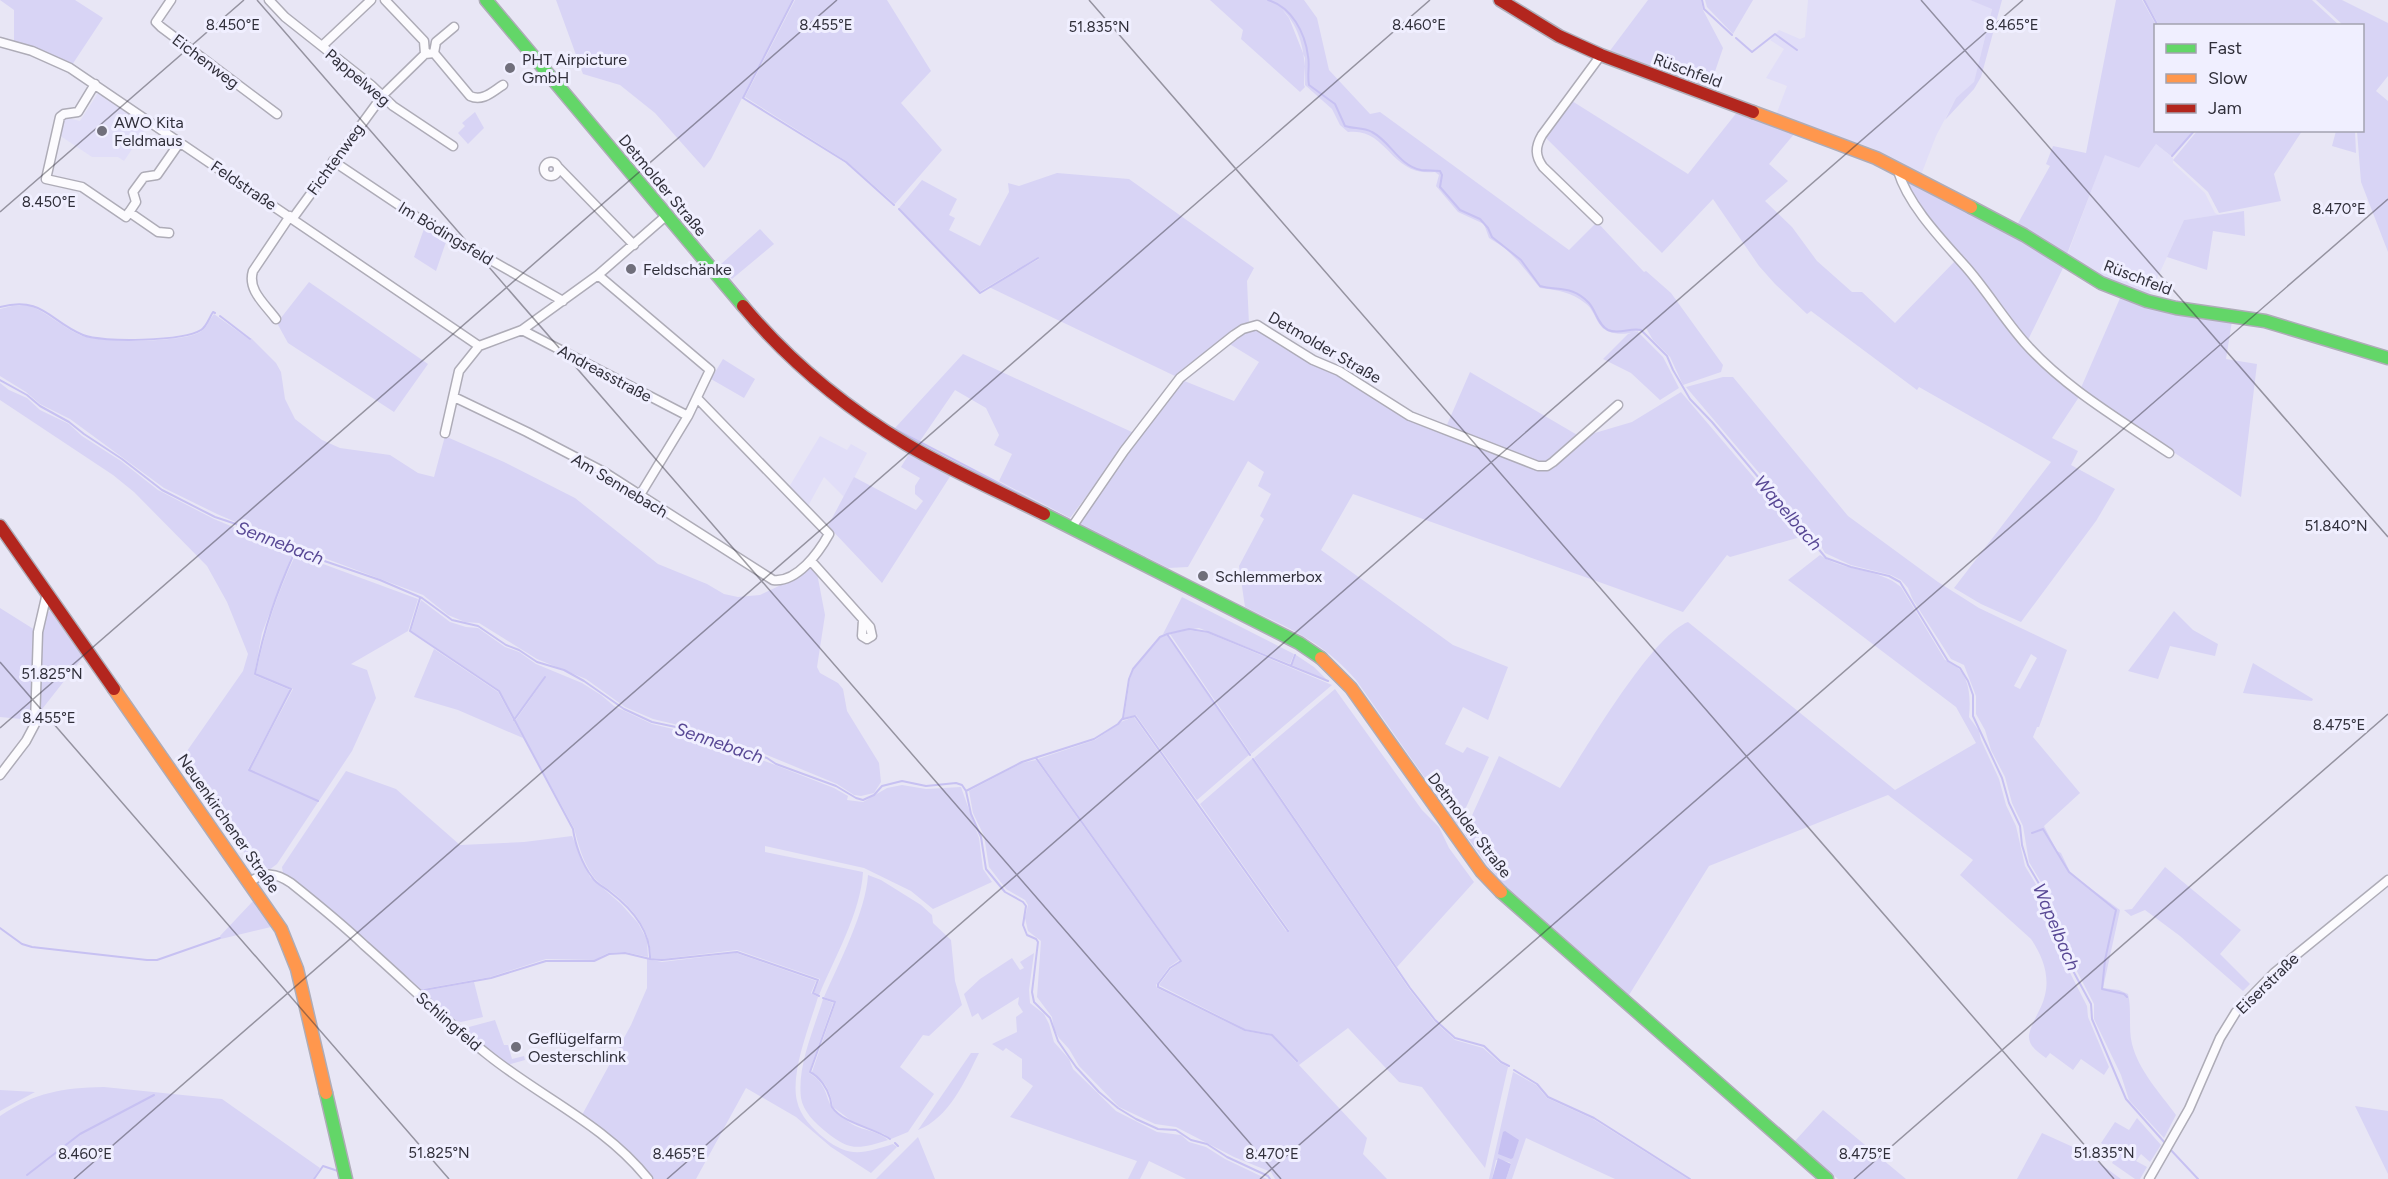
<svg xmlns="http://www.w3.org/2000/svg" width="2388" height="1179" viewBox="0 0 2388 1179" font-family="Figtree,sans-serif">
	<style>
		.built { fill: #e1def8 }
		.green { fill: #d8d4f5; fill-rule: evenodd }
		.water { fill: #c7c1f2 }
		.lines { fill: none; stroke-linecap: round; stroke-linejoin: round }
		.stream { stroke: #c7c1f2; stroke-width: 2 }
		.street-casing { stroke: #aeacb7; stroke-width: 11 }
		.fast-casing { stroke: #aeacb7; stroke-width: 15 }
		.slow-casing { stroke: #aeacb7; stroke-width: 15 }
		.jam-casing { stroke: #aeacb7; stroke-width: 15 }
		.street { stroke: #fcfbfe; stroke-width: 8 }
		.fast { stroke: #63d668; stroke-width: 12 }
		.slow { stroke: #ff974d; stroke-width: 12 }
		.jam { stroke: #b3261e; stroke-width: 12 }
		.ticks { fill: none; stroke: #302f3a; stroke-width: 1.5; stroke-opacity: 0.45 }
		.poi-dot { fill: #706f7b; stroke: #f0efff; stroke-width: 2 }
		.labels { text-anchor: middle; stroke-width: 6; stroke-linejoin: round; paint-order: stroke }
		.poi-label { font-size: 16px; fill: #302f3a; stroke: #f0efff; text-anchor: start }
		.street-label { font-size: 16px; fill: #302f3a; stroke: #f0efff }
		.water-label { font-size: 18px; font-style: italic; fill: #584895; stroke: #f0efff }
		.ticks-label { font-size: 15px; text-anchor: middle; fill: #302f3a; stroke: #f0efff; stroke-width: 6; stroke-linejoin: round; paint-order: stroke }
	</style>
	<rect width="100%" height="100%" fill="#e8e6f5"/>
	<!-- built -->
	<path class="built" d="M1808,0H1970L1992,8L1974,83L1956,98L1936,136L1921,175L1899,165L1872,148L1776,115L1787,86L1766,78L1784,49L1770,40L1779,30L1800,39L1805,37Z
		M98,93L147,127L124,161L118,157H92L59,135L61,124L65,120L68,118L80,121Z
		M2156,144L2173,158V163L2205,193L2215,213L2219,215L2184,220L2148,298L2101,279L2067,256L2105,154L2139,168Z
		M820,436L847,450L851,444L867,453L844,497L824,477L808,506L789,487Z"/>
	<!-- green -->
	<path class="green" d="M0,0H75L103,18L72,65L14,42V10Z
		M556,0H792L711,159L704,168L655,113L620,85L583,74Z
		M795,0H887L931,71L901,103L942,150L895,204L846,161L745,97Z
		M1210,0H1304L1317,18L1329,70L1370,114L1380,112L1569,250L1597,222L1644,272L1646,271L1671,293L1723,365L1721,372L1683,385L1670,357L1653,340L1646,328C1635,334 1610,338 1601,326C1595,319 1593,308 1585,303C1571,292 1558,290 1540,288L1518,261L1505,248L1489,238L1484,224L1458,212L1436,186L1439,175L1435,172C1390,177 1388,127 1348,132L1340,125L1332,109L1305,85C1306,57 1302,29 1282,9L1289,18L1305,58L1304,85L1305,87L1300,92L1241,39L1243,30Z
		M1648,0H1701L1703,10L1723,48L1709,89L1609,52Z
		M1705,0H1753L1733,34L1707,7Z
		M1970,0H2002L1981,77L1974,89L1945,120L1956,98L1974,82L1992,9Z
		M2116,0H2142L2156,25V130L2194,131L2171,156L2156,144L2139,168L2105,155L2067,254L2017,225L2050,166L2046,164L2053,146L2086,153Z
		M2145,0H2312L2339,25H2159Z
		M2316,0H2342L2388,23V76L2376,91L2388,101V252L2361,182L2357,131L2362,130V26L2343,25Z
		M1572,101L1688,174L1738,111L1795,133L1769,164L1788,181L1765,201L1792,227L1817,261L1852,292H1862L1895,323L1955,261L1985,297L2022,346L2042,367L2079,397L2052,438L2078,451L2071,465L2115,489L2096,521L2021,622L1981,604L1954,588L2051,462L1919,387L1917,390L1811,311L1807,314L1775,284L1759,266L1713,199L1662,253L1545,137Z
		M475,112L484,128L468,144L458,133L465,126L462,123Z
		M2197,131H2302L2274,174L2281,201L2219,213L2208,192L2173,160Z
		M2336,131H2355L2356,153L2332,146Z
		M1057,173L1129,179L1254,268L1247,281L1249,324L1177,377L989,287L1039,259L1038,257L979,292L899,208L922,180L957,199L949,215L955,218L949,230L980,246L1009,192L1008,183L1019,186Z
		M1905,179L2049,255L2064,266L2027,342L1938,231L1904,184Z
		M2244,211L2245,236L2213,231L2207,270L2167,257L2184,220Z
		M425,226L447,239L436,271L414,257Z
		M760,229L774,244L732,279L720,265Z
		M309,282L428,364L394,412L288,343L277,323Z
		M2121,296L2232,321L2226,359L2257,364L2241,497L2080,390Z
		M28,305C47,312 62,327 80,335C99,343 183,343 200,332C207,328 209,320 214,314L250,340L251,338L276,363L281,372L285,399L295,419L322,440L340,448L390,455L418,473L434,477L445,436L447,437L504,462L575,498L658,564L707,584L724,594L738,597L760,595L783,584L808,568H813L817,573L825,615L817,667L820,673L838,683L843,689L847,711L879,763L881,782L874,793L861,796L854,795L837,784L755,750L714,739L708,734L691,728L653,719L625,707L586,679L537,659L479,623L465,622L448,615L423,595L287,544L217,514L164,488L70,419L40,404L26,392L0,376V309L12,306Z
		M1257,329L1338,374L1399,414L1537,469L1588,435L1632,422L1681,392L1780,508L1795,529L1804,536L1730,557L1727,555L1683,612L1353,494L1321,550L1453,645L1508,667L1488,720L1463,707L1445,744L1463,753L1467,747L1489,757L1458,825L1356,680C1322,641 1290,629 1245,607L1239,566L1264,519L1260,516L1271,494L1258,486L1264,472L1248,461L1188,567L1168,568L1077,522L1182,380L1234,401L1259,362L1228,343L1244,332Z
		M1637,331L1663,357L1679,388L1660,400L1631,373L1603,359L1628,334Z
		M963,354L1134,433L1070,518L999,481L1012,454L994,445L999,435L986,408L955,390L920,441L895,428Z
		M723,359L755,379L744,398L711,379Z
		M1470,372L1579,436L1546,463H1538L1446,427Z
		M1723,377H1733L1848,516L1938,582L1979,608L2067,650L2039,727H2037L2033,737L2080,793L2044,826L2057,851L2061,853L2071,874L2120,910L2103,988L2119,990L2128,994C2132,1010 2128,1028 2132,1044C2139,1071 2160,1093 2176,1115L2164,1138L2129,1100L2121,1075L2094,1019V1004L2068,954L2063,931L2055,915L2048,894L2029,862L2023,826L2012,803L2005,777L1991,750L1985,730L1976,714V696L1964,665L1951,659L1913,600L1908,588L1901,580L1891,575L1851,565L1825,553L1815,536L1800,524L1783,501L1686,387ZM2031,654L2037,658L2020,689L2014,686Z
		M0,383L9,390L27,398L40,410L69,424L82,436L121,461L158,490L214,519L293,552L262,633L254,675L290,690L248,769L249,771L293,689L256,674C265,631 277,593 296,554L418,599L408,631L351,664L367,670L376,698L352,751L277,864L269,870L258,872L180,761L243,671L248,654L227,602L207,566L134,492L113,475L0,400Z
		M909,454L951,475L882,583L828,526L854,477L916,510L923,501L915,494V486L920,478L901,467Z
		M1820,555C1844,572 1879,568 1901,587L1945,660C1970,669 1971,695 1969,717L1979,731L1981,740L1999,779L2006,805L2016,826L2025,866L2040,891L2057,933L2062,957L2087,1006L2088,1017L2109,1067L2104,1075L2081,1059L2073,1070L2050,1053L2046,1058C2038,1052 2028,1046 2029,1035C2032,1021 2042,1009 2045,995C2050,975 2042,955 2031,939L1960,875L1973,860L1888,795L1709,866L1629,995L1500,881L1464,833L1499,756L1560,788C1585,751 1650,637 1688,622L1895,790L1976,743L1956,707L1788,580Z
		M1182,597L1294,654L1290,664L1199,628L1163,634Z
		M421,600L450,622L466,627L478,628L505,647L519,652L536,664L582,683L601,695L614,706L652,724L690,733L714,744L729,747L834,788L848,796L847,800L863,802L887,788L902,785L926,789L961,787L979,838L983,869L992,882L933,909L911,891L864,868L765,846V852L863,872C861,912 834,959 819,995L814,992L820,979L737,950L662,959L651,958C652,931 632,907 611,891C604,886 598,883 593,876C583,862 578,844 574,828L515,721L546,677L514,719L499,690L411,631Z
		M0,608L35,630L32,668V720L0,717Z
		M50,611L83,657L39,713L42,631L46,613Z
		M2174,611L2193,630L2218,644L2215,656L2170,646L2158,679L2128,671Z
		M1188,630L1208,633L1332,685L1251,754L1170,634Z
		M1167,635L1249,755L1197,800L1136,715L1124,718L1130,679L1133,670L1161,637Z
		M434,649L498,692L523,738L458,710L414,697Z
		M1296,655L1314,667L1327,680L1292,665Z
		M2253,663L2313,699L2312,701L2243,693Z
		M1335,689L1422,810L1439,827L1449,848L1474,882L1397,967L1254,758Z
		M1134,717L1286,931L1289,930L1200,804L1252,759L1409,989L1434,1021L1455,1040L1483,1048L1500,1063L1508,1067L1485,1168L1422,1087L1399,1082L1348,1028L1299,1065L1367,1138L1363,1154L1387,1179H1275L1271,1172L1234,1157L1176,1127L1155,1124L1119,1107L1079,1066L1069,1049L1059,1038L1054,1029L1052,1017L1037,997L1041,941L1028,931L1025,918L1028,905L1025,900L1006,889L989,867L984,836L973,813L969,791L1022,763L1036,760L1179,960L1169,967L1156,985L1157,988L1245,1031L1272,1036L1296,1062L1297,1060L1273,1035L1245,1029L1159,985L1171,969L1182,961L1038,759L1095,740L1123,721Z
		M346,771L396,789L460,845L524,842L572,836L590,877L621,904L638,923L647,940L648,957L625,952L608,953L594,960L546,959L490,977L417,990L283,873L282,867Z
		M2165,867L2241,930L2220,954L2250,984L2243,991L2180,936L2145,910L2131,916L2124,910L2132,909Z
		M868,875L881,880L921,905L932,915L933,923L951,940L955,981L962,1005L929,1036L923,1035L900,1067L934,1094L908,1132L891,1139L884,1134L857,1125L833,1107C831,1092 825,1080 812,1072L836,1002L824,997C839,963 866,911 868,875Z
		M254,900L271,927L221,939L220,936Z
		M736,953L816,981L811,993L818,997C810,1025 790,1072 797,1101C800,1116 813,1129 824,1138C850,1159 864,1153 893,1144L897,1147L871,1173L831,1147L796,1117L746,1088L696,1179H651L618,1142L582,1115L631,1025L647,988V959L662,962Z
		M1034,953L1029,990L1030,1003L1044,1014L1049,1024L1054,1042L1069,1059L1073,1069L1116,1111L1157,1132L1181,1135L1189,1142L1206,1147L1225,1159L1267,1179H1186L1149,1161L1140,1179H1128L1137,1161L1010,1117L1033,1086L1022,1078V1059L1006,1048L1003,1051L992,1044L1017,1032L1016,1017L1023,1012L1018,1004L1019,997L982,1020L978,1013L972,1017L964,994L980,979L1012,958L1020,970L1024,968L1020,962Z
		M474,982L483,1017L461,1022L452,1020L419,992Z
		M823,999L833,1003L809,1073C829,1084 825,1102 835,1111C841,1116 850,1124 858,1127C868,1131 879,1132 888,1140C859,1149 850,1152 825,1131C815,1123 803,1111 801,1098C797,1066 814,1029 823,999Z
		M495,1020L504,1045H508L512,1059L524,1056L525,1060L507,1065L468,1033L469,1027Z
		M971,1053H979C965,1081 949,1118 918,1130Z
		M1513,1072L1536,1085L1547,1098L1593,1119L1688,1179H1615L1526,1138L1512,1179H1506L1511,1164L1509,1162L1496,1160L1492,1179H1489Z
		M104,1087L222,1099L320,1168L313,1179H0V1116C36,1092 62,1088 104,1087Z
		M0,1090L35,1092L0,1111Z
		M2355,1106L2388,1111V1174Z
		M1823,1110L1906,1179H1838L1795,1141Z
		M2137,1118L2161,1145L2150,1162L2141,1154L2136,1161L2147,1167L2140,1179H2135L2112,1163L2117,1155L2101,1143L2115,1122L2129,1130Z
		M2042,1133L2084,1152L2121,1179H2017Z
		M918,1137L935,1179H876Z"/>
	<!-- water -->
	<path class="water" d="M1505,1131L1519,1140L1513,1158L1511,1159L1498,1154L1503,1132Z
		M1498,1158L1511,1164L1506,1179H1492Z"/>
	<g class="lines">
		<!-- stream -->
		<path class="stream" d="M793,0L743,98L846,162L894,205
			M1268,0C1292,7 1305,33 1308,56C1310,65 1307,75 1309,85L1335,104L1345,126C1354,129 1363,127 1372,132C1391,142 1398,165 1421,170C1427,171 1434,170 1440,171L1442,175L1440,187L1460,210L1480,219L1488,228L1492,237L1521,260L1540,286C1558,291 1572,285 1589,303C1596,311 1598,325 1608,330C1619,335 1631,327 1641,330L1667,356L1673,370L1690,399L1712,422L1826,558L1851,567L1889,576L1900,582L1948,661L1960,668L1968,681L1973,695V716L2002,778L2009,803L2020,826L2022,845L2028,865L2045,894L2060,932L2065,956L2091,1004L2092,1019L2126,1099L2165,1143
			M1702,0L1704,9L1732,35
			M2144,0L2158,26
			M1736,38L1752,52L1775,34L1797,50
			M2172,156L2195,130
			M669,208L748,302
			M899,209L980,293L1038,258
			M0,307C43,296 49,321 83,335C102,343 184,341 201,330C207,326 209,318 213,312L215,313
			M754,309L778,337
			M220,316L250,339
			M0,380L27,395L40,406L69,422L84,434L122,459L162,490L215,517L242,526L301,553L380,580L422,598L452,620L478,626L506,645L519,650L537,662L564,670L584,681L624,709L652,722L690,730L715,742L767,758L776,764L836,786L856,798L863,800L874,795L882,786L902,781L926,786L956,783L962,785L966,791L971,814L981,837L986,869L1005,892L1023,902L1026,906L1023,925L1027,935L1036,939L1038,942L1032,992L1034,1002L1050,1018L1058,1041L1076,1067L1099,1092L1118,1108L1136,1119L1158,1129L1176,1130L1191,1140L1207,1144L1227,1157L1268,1176L1270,1179
			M891,427L1068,519
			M1078,524L1145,558
			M295,551C276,594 264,628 255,674L291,689L249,770L318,801
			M1167,634L1189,629L1208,632L1291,666L1295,655
			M1291,666L1328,681
			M1123,719L1135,716L1288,931
			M514,720L545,677
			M1036,758L1181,961L1170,968L1158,984V987L1245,1030L1272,1035L1297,1061
			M1253,759L1410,988L1435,1020L1455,1038L1484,1046L1501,1062L1509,1066
			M966,791L1022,762L1094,739L1118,724L1123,718L1129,679L1133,669L1160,637L1167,634L1250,755
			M2032,833L2043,829L2069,872L2116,910L2105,960L2102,989L2124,994L2127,997
			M0,928L22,944L32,947L147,960H157L220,938
			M650,959L662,960L737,952L818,980L813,993L819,996
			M418,991L491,978L546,961H594L609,954L625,953L650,959C651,931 631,908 610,892C604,887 596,884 592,877C582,864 575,844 573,829L499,691L410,631L420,598
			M823,998L835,1002L810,1072C820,1077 827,1088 830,1098C831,1101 831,1105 832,1107C843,1124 875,1128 890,1139
			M1514,1070L1537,1084L1548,1097L1594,1118L1690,1179
			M895,1143L898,1146
			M2169,1148L2198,1179
			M27,1175L80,1134L154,1095
			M314,1179L323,1166L338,1171L339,1179"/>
		<!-- street casing -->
		<g class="street-casing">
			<path id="street" d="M171,0L156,22L161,27L277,114
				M269,0L285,17L371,85L393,106L453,146
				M385,0L424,41L425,54
				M0,42L32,51L70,68L479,346L522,330L598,275L667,215
				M322,46L371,0
				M434,53L436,42L454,27
				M95,84L78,112L64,114L60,117L46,179L82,187L126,217L136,202L133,192L144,177L157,175L180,142
				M333,161L427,224L563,301
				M544 169a7 7 0 1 1 14 0a7 7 0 1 1-14 0Z
				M558,167L634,245
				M1898,171C1908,205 1942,240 1966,267C1987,291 2003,318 2025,343C2065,388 2119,419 2169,453
				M129,212L158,232L169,233
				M293,218L383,95L425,54L434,53L470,96C483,102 493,91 503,85
				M1598,220L1543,167C1535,156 1535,147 1542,135L1601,55
				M598,275L710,370L688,416L640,495
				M276,319C265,304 247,290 253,271L290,216
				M522,330L688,416
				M454,397L527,432L604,472L773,580C797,583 819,552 829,534L697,398
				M445,433L459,371L479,346
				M1072,527L1124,451L1180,378L1234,335L1243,329L1257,325L1313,360L1339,371L1410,416L1538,466H1547L1553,462L1618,405
				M811,561L870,627L872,636L867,639L862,636L863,620
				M0,775L26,741L35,724L38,632L47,593
				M250,882C265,871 276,873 291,883C316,903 341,923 364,945C405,981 444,1020 487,1054C540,1097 604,1124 648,1179
				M2149,1179L2189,1109L2220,1038L2236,1012L2274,973L2388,880"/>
		</g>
		<!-- fast casing -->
		<g class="fast-casing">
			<path id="fast" d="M486,0L743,306
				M1971,207L2024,235L2101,283L2147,301L2176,308L2265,321L2388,358
				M1044,514L1299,643L1321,658
				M1501,892L1827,1179
				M326,1093L346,1179"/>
		</g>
		<!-- slow casing -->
		<g class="slow-casing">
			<path id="slow" d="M1753,112L1876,158L1971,207
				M1321,658L1351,688L1481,871L1501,892
				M114,689L281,929L297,969L326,1093"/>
		</g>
		<!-- jam casing -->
		<g class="jam-casing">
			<path id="jam" d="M1500,0L1559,36L1601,55L1753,112
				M743,306C789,361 845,407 906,444C950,470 998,491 1044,514
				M0,526L114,689"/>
		</g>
		<!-- street -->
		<use href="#street" class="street"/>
		<!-- fast -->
		<use href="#fast" class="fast"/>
		<!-- slow -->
		<use href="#slow" class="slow"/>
		<!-- jam -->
		<use href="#jam" class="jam"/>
	</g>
	<!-- ticks -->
	<path class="ticks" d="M257,0L1281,1179M1089,0L2114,1179M1921,0L2388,537M0,212L244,0M0,662L449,1179M0,728L837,0M74,1179L1430,0M667,1179L2023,0M1260,1179L2388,199M1854,1179L2388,714"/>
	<!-- markers -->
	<g class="poi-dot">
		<circle cx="510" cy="68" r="6"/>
		<circle cx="102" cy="131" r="6"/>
		<circle cx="631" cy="269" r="6"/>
		<circle cx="1203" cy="576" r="6"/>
		<circle cx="516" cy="1047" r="6"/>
	</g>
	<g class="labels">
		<!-- poi labels -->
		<g class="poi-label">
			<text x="522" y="65">PHT Airpicture<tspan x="522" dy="18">GmbH</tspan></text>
			<text x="114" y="128">AWO Kita<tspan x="114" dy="18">Feldmaus</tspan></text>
			<text x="643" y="275">Feldschänke</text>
			<text x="1215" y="582">Schlemmerbox</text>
			<text x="528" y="1044">Geflügelfarm<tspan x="528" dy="18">Oesterschlink</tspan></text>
		</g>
		<!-- street labels -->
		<g class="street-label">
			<text transform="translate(206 61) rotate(37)" y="6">Eichenweg</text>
			<text transform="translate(1688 70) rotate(20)" y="6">Rüschfeld</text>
			<text transform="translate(358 77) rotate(40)" y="6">Pappelweg</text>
			<text transform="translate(335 159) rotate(-54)" y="6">Fichtenweg</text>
			<text transform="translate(244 185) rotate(34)" y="6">Feldstraße</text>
			<text transform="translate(663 185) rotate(50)" y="6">Detmolder Straße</text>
			<text transform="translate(446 233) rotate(31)" y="6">Im Bödingsfeld</text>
			<text transform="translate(2138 277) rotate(21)" y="6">Rüschfeld</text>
			<text transform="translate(1325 347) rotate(30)" y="6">Detmolder Straße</text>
			<text transform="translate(605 373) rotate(28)" y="6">Andreasstraße</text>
			<text transform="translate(620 485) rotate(31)" y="6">Am Sennebach</text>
			<text transform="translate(229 823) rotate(55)" y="6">Neuenkirchener Straße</text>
			<text transform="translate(1470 825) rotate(53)" y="6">Detmolder Straße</text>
			<text transform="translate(2267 983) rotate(-44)" y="6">Eiserstraße</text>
			<text transform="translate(449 1021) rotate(41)" y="6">Schlingfeld</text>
		</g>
		<!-- water labels -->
		<g class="water-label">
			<text transform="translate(1788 513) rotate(49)" y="6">Wapelbach</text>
			<text transform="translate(280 543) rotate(21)" y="6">Sennebach</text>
			<text transform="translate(719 743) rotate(19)" y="6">Sennebach</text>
			<text transform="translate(2056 927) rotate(67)" y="6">Wapelbach</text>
		</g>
	</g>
	<g class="ticks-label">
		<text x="233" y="30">8.450°E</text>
		<text x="826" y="30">8.455°E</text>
		<text x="1419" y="30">8.460°E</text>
		<text x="2012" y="30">8.465°E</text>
		<text x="1099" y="32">51.835°N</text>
		<text x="49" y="207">8.450°E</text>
		<text x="2339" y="214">8.470°E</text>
		<text x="2336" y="531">51.840°N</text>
		<text x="52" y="679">51.825°N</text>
		<text x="49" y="723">8.455°E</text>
		<text x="2339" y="730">8.475°E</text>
		<text x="439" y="1158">51.825°N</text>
		<text x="2104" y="1158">51.835°N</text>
		<text x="85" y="1159">8.460°E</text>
		<text x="679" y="1159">8.465°E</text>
		<text x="1272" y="1159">8.470°E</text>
		<text x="1865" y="1159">8.475°E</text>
	</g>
	<!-- legend -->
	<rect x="2154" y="24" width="210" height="108" fill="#f0efff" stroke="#a3a2b0" stroke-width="1.5"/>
	<rect x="2166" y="44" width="30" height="9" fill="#63d668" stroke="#a3a2b0" stroke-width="1.5"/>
	<text x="2208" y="54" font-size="18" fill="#302f3a">Fast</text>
	<rect x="2166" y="74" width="30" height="9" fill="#ff974d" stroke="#a3a2b0" stroke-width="1.5"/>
	<text x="2208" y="84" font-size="18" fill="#302f3a">Slow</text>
	<rect x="2166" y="104" width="30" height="9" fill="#b3261e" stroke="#a3a2b0" stroke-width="1.5"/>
	<text x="2208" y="114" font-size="18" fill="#302f3a">Jam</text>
</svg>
